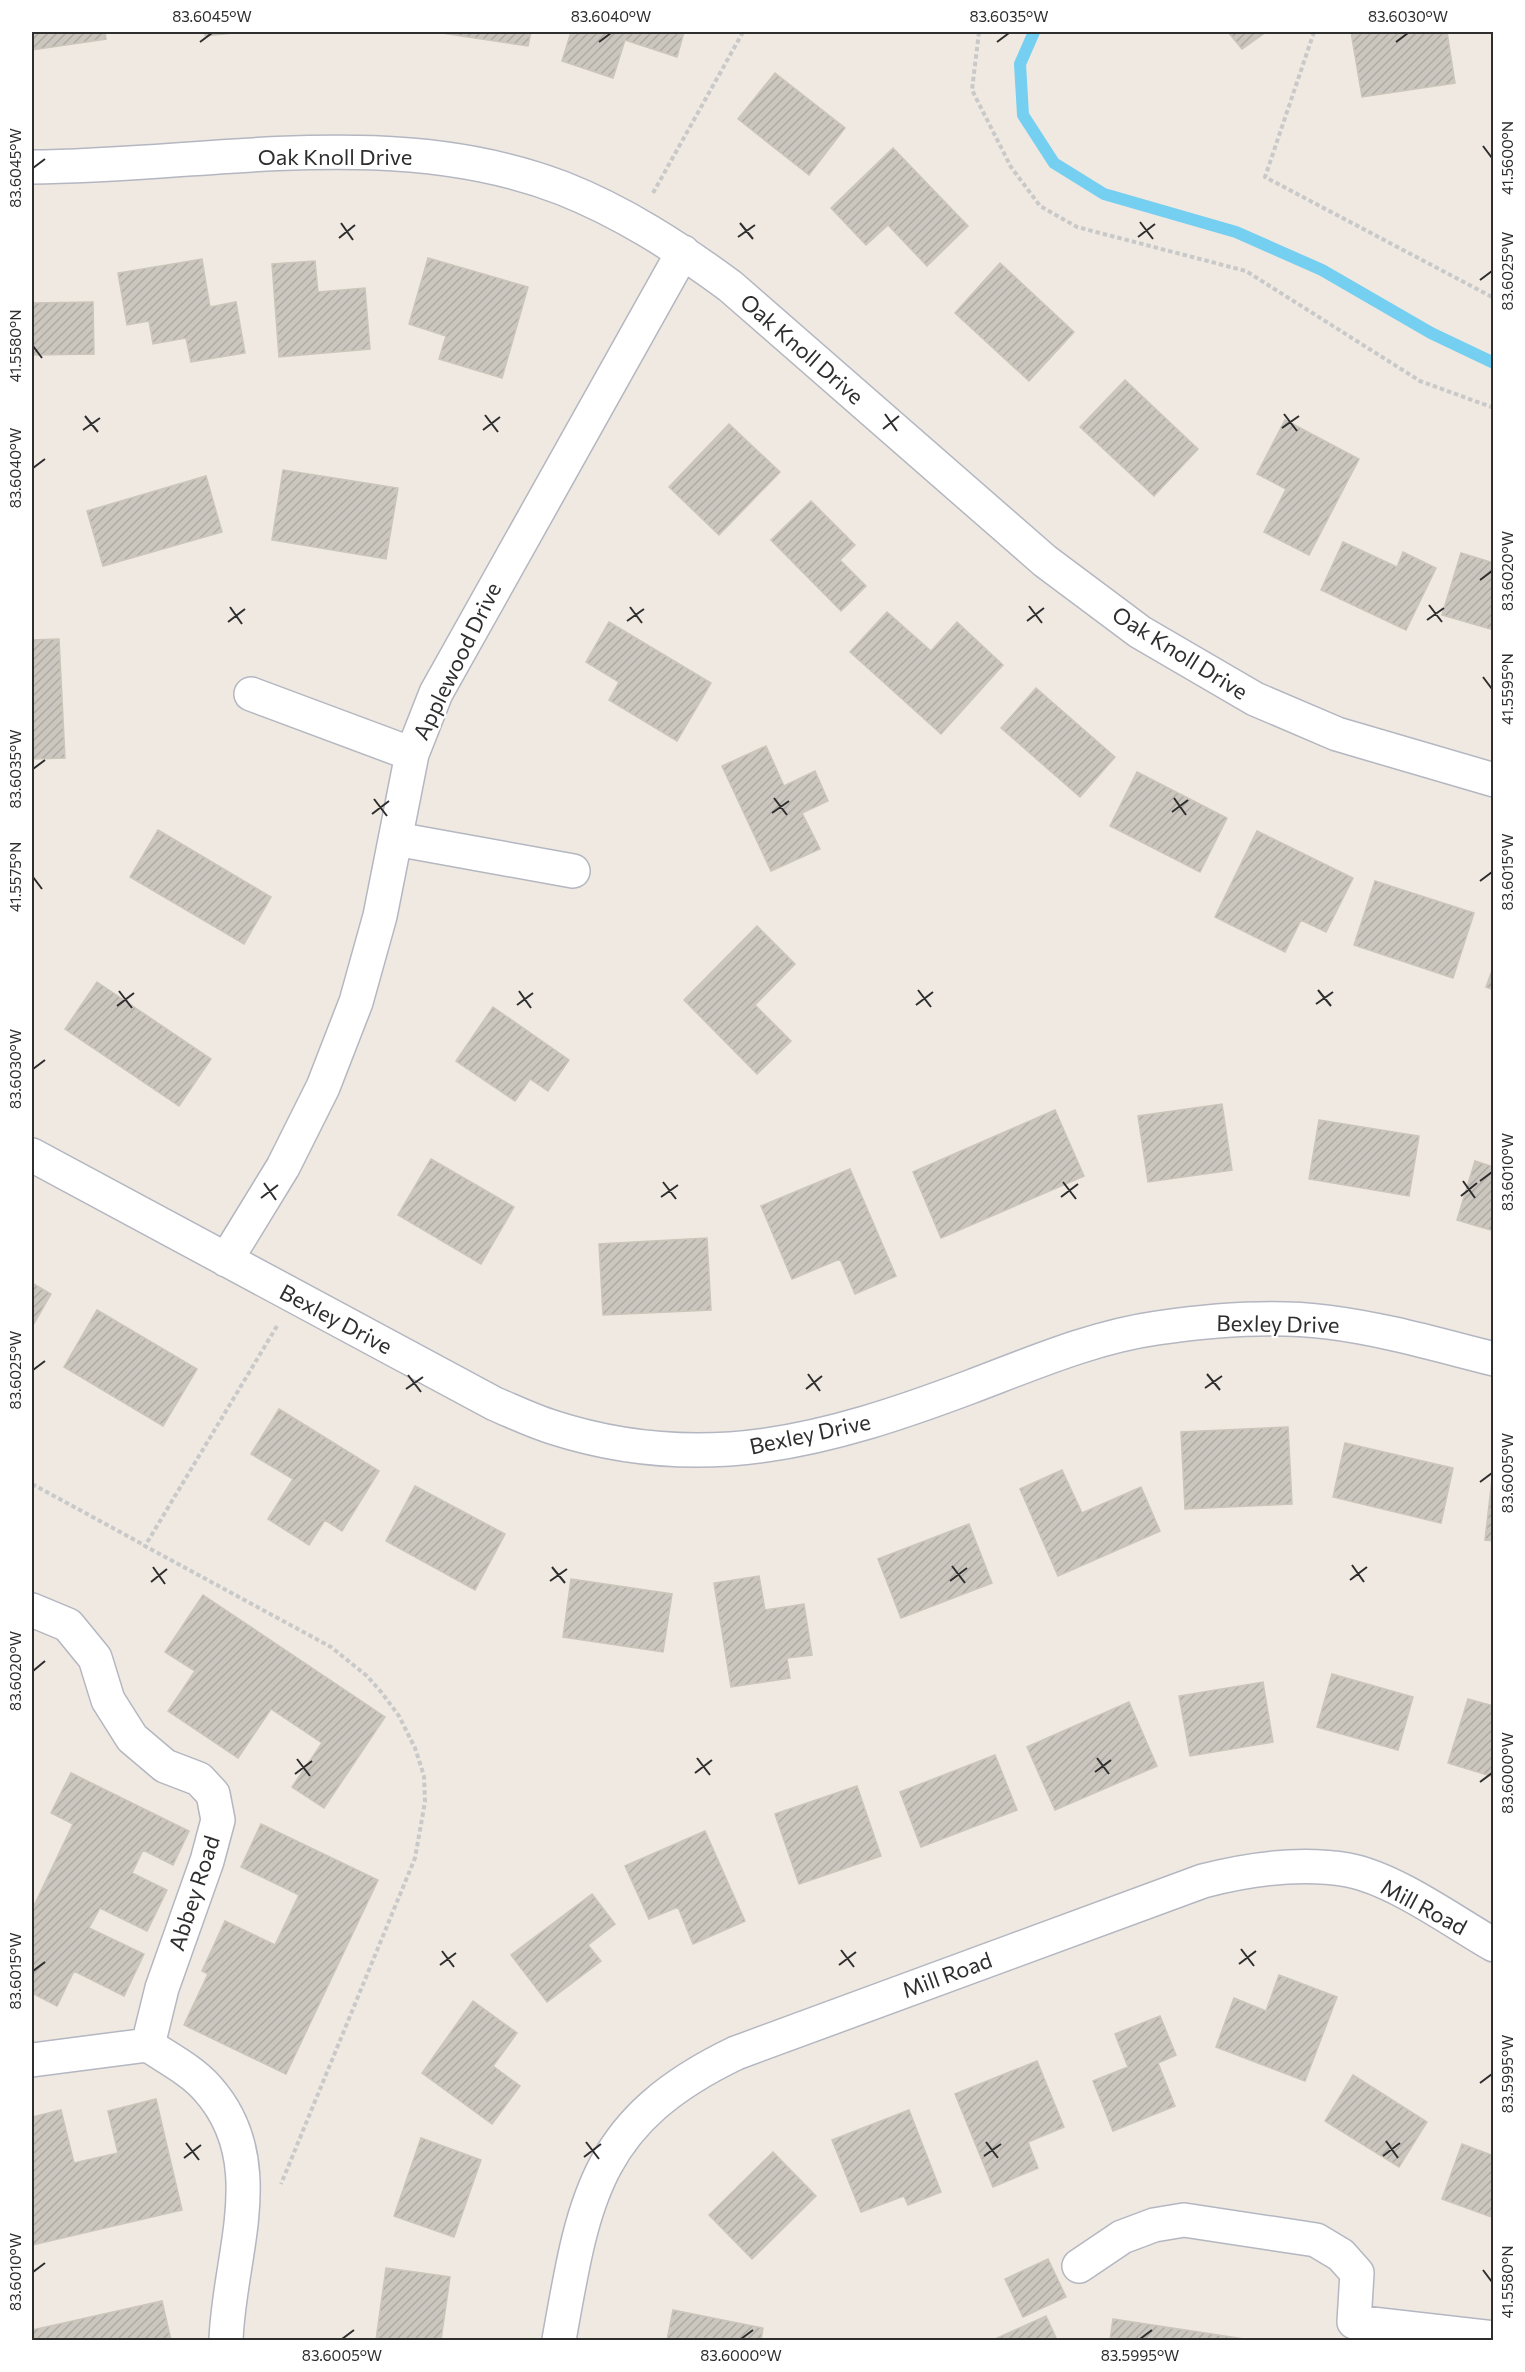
<svg xmlns="http://www.w3.org/2000/svg" width="1525" height="2372" viewBox="0 0 1525 2372" font-family="Commissioner,sans-serif">
	<style>
		.lines { fill: none; stroke-linecap: round; stroke-linejoin: round }
		.stream { stroke: #75cff0; stroke-width: 12 }
		.building { fill: url(#building-hatch); stroke: #cbc5ba; stroke-width: 1.5 }
		.minor-casing { stroke: #b4b7c1; stroke-width: 36 }
		.path { stroke: #c9c9c9; stroke-width: 4; stroke-dasharray: 4.5 3; stroke-linecap: butt }
		.minor { stroke: #fff; stroke-width: 33 }
		.ticks { fill: none; stroke: #2e2e2e; stroke-width: 2 }
		.labels { text-anchor: middle; stroke-width: 4.5; stroke-linejoin: round; paint-order: stroke }
		.street-label { font-size: 22px; fill: #2e2e2e; stroke: #fff }
		.neatline { fill: none; stroke: #2e2e2e; stroke-width: 2 }
		.ticks-label { font-size: 15px; text-anchor: middle; fill: #2e2e2e }
	</style>
	<defs>
		<pattern id="building-hatch" width="6" height="6" patternUnits="userSpaceOnUse" patternTransform="scale(1.5)"><rect width="6" height="6" fill="#cbc7bf"/><path d="M-1 1l2-2M0 6l6-6M5 7l2-2" fill="none" stroke="#afaba4"/></pattern>
	</defs>
	<rect width="100%" height="100%" fill="#efe9e1"/>
	<g class="lines">
		<!-- stream -->
		<path class="stream" d="M1034,32L1020,64L1023,115L1054,163L1104,194L1236,232L1322,270L1431,333L1494,363"/>
	</g>
	<!-- building -->
	<path class="building" d="M32,32H105L106,39L32,50Z
		M205,32H244L205,36Z
		M435,32H531L528,46Z
		M571,32H684L677,57L625,40L613,78L562,61Z
		M1228,32H1266L1242,49Z
		M1351,32H1447L1455,83L1362,97Z
		M775,73L845,128L809,175L738,119Z
		M893,148L968,226L927,266L888,225L866,245L831,208Z
		M428,258L528,287L502,378L439,359L446,336L409,324Z
		M202,259L210,307L236,302L245,353L191,362L186,338L153,344L149,321L127,325L118,273Z
		M315,261L318,292L365,288L370,349L279,357L272,264Z
		M1000,263L1074,332L1029,381L955,313Z
		M93,302L94,354L32,355V303Z
		M1125,380L1198,449L1154,496L1080,427Z
		M1285,420L1359,459L1309,555L1264,532L1286,489L1257,474Z
		M729,424L780,472L719,535L669,487Z
		M283,470L398,488L386,559L272,540Z
		M206,476L222,532L103,566L87,511Z
		M811,501L855,545L840,560L866,586L841,611L771,540Z
		M1343,542L1397,567L1403,552L1436,568L1406,630L1321,590Z
		M1461,553L1494,563V630L1442,615Z
		M887,612L931,651L957,622L1003,665L941,734L850,652Z
		M609,622L711,683L677,741L609,700L619,682L586,662Z
		M59,639L65,758L32,759V640Z
		M1036,688L1115,757L1080,797L1001,728Z
		M766,746L784,786L815,771L828,801L802,813L820,849L771,871L722,766Z
		M1137,772L1227,818L1200,872L1110,826Z
		M158,830L271,897L244,944L130,877Z
		M1257,831L1353,878L1326,932L1301,920L1285,952L1215,917Z
		M1375,881L1474,913L1453,978L1354,945Z
		M757,926L795,964L755,1005L791,1041L757,1074L684,1000Z
		M1494,965V990L1486,987Z
		M97,982L211,1059L179,1106L65,1029Z
		M493,1007L569,1060L548,1091L530,1079L515,1101L456,1061Z
		M1222,1104L1232,1170L1148,1182L1138,1116Z
		M1055,1110L1084,1176L941,1238L913,1172Z
		M1319,1120L1419,1136L1409,1196L1309,1179Z
		M431,1159L514,1207L481,1264L398,1215Z
		M1475,1161L1494,1167V1231L1457,1220Z
		M850,1169L896,1276L855,1294L840,1259L792,1279L761,1206Z
		M707,1238L711,1310L603,1315L599,1244Z
		M32,1283L51,1294L32,1327Z
		M97,1310L197,1369L163,1426L64,1367Z
		M279,1409L379,1471L342,1531L325,1520L309,1545L268,1519L293,1479L251,1454Z
		M1288,1427L1292,1504L1185,1509L1181,1432Z
		M1345,1443L1453,1468L1441,1523L1333,1497Z
		M1062,1470L1082,1513L1141,1487L1160,1531L1058,1576L1020,1489Z
		M1492,1479H1494V1541L1485,1540Z
		M415,1486L505,1534L475,1590L386,1541Z
		M969,1524L992,1583L901,1618L878,1559Z
		M759,1576L765,1610L804,1604L812,1655L787,1658L790,1678L731,1687L714,1583Z
		M571,1579L672,1594L663,1652L563,1637Z
		M203,1595L385,1717L324,1808L292,1787L322,1743L271,1709L238,1758L168,1711L195,1671L165,1652Z
		M1332,1674L1413,1697L1398,1750L1317,1727Z
		M1263,1682L1273,1742L1190,1756L1179,1696Z
		M1468,1699L1494,1706V1777L1448,1763Z
		M1129,1702L1157,1766L1055,1810L1027,1747Z
		M995,1755L1017,1810L921,1847L900,1792Z
		M71,1773L189,1831L173,1865L143,1850L132,1873L167,1890L147,1931L100,1908L89,1928L144,1954L124,1996L74,1971L57,2006L32,1993V1910L73,1824L51,1813Z
		M857,1786L881,1856L799,1884L775,1814Z
		M261,1824L378,1880L286,2074L184,2025L208,1974L202,1971L225,1921L275,1945L299,1895L241,1867Z
		M705,1831L745,1921L693,1944L678,1907L649,1919L625,1866Z
		M592,1894L615,1924L588,1945L601,1961L547,2002L511,1955Z
		M1279,1975L1337,1997L1305,2081L1216,2047L1234,1998L1266,2011Z
		M473,2001L517,2033L493,2066L520,2086L492,2124L422,2073Z
		M1160,2016L1176,2055L1158,2063L1175,2106L1113,2131L1093,2081L1128,2067L1115,2034Z
		M1037,2061L1064,2127L1028,2142L1038,2168L993,2187L955,2094Z
		M1353,2075L1427,2122L1399,2167L1325,2121Z
		M156,2099L182,2210L32,2245V2117L61,2110L74,2163L118,2153L108,2111Z
		M909,2110L941,2192L908,2205L904,2196L861,2212L832,2140Z
		M421,2138L481,2160L454,2237L394,2216Z
		M1462,2144L1494,2156V2218L1442,2199Z
		M773,2152L816,2196L752,2259L709,2215Z
		M1048,2259L1066,2297L1023,2317L1005,2279Z
		M386,2268L450,2277L441,2340H376Z
		M162,2301L171,2340H32V2330Z
		M673,2310L763,2328L761,2340H667Z
		M1046,2316L1057,2340H993Z
		M1113,2319L1251,2340H1110Z"/>
	<g class="lines">
		<!-- minor casing -->
		<g class="minor-casing">
			<path id="minor" d="M32,167C207,166 393,123 562,188C623,212 677,247 730,286L1045,561L1140,632L1255,699L1337,734L1494,780
				M251,694L412,754
				M396,839L573,871
				M32,1155L495,1404C514,1412 533,1421 552,1427C703,1476 829,1440 970,1387C1031,1364 1093,1337 1157,1328C1212,1320 1271,1315 1327,1322C1384,1329 1438,1345 1494,1359
				M226,1260L283,1167L323,1087L356,1002L380,916L412,754L436,693L683,252
				M32,1610L68,1625L95,1658L108,1700L132,1738L165,1766L199,1779L213,1794L218,1820L207,1861L162,1988L148,2045
				M32,2060L148,2045C167,2058 191,2070 207,2088C273,2161 229,2254 226,2340
				M1079,2266L1122,2237L1154,2225L1184,2220L1316,2240L1341,2255L1357,2273L1354,2322L1494,2338
				M559,2340C584,2199 594,2121 736,2053L1203,1881C1249,1869 1301,1862 1348,1870C1395,1879 1452,1921 1494,1945"/>
		</g>
		<!-- path -->
		<path class="path" d="M979,32L972,90L1011,167L1040,206L1077,227L1246,271L1420,381L1494,408
			M1314,32L1265,177L1494,298
			M653,193L743,32
			M277,1326L145,1546L331,1647L367,1676L382,1693L399,1716L415,1748L424,1776L425,1802L415,1858L281,2184
			M32,1484L144,1545"/>
		<!-- minor -->
		<use href="#minor" class="minor"/>
	</g>
	<!-- ticks -->
	<path class="ticks" d="M200,42L212,33M599,42L611,33M997,42L1009,33M1396,42L1408,33M1483,146L1492,158M33,168L45,159M1140,222L1153,239M341,223L353,240M740,223L753,239M738,237L755,225M1138,237L1155,224M339,238L355,225M1480,280L1492,271M33,346L42,358M885,414L897,431M1284,414L1297,431M485,415L498,432M85,416L98,432M1282,428L1299,416M883,429L899,416M83,430L100,418M483,430L500,417M33,468L45,459M1480,580L1492,571M1429,605L1442,622M1029,606L1042,623M230,607L242,624M630,607L642,623M1427,620L1444,608M627,621L644,609M1027,621L1044,608M228,622L245,609M1483,677L1492,689M33,769L45,760M774,798L787,815M1174,798L1186,815M374,799L387,816M1172,812L1188,800M772,813L789,801M372,814L389,801M33,877L42,889M1480,881L1492,872M918,990L931,1007M1318,990L1331,1006M119,991L132,1008M519,991L531,1008M1316,1004L1333,992M517,1005L533,993M916,1005L933,992M117,1006L134,993M33,1069L45,1060M1463,1181L1475,1198M1480,1181L1492,1172M663,1182L676,1199M1063,1182L1076,1199M264,1183L276,1200M1461,1196L1477,1183M661,1197L678,1185M1061,1197L1078,1184M261,1198L278,1185M33,1370L45,1361M808,1374L820,1391M1207,1374L1220,1390M408,1375L421,1392M1205,1388L1222,1376M406,1389L423,1377M806,1389L822,1376M1480,1482L1492,1473M1352,1565L1364,1582M952,1566L965,1583M153,1567L165,1584M552,1567L565,1583M1350,1580L1367,1567M550,1581L567,1569M950,1581L967,1568M151,1582L167,1569M33,1671L45,1661M697,1758L710,1775M1097,1758L1109,1774M297,1759L310,1776M1095,1772L1111,1760M695,1773L712,1760M295,1774L312,1761M1480,1782L1492,1773M1241,1949L1254,1966M841,1950L854,1967M442,1951L454,1967M1239,1964L1256,1951M440,1965L456,1953M839,1965L856,1952M33,1971L45,1962M1480,2083L1492,2074M1386,2141L1398,2158M586,2142L599,2159M986,2142L998,2158M186,2143L199,2160M984,2156L1001,2144M1383,2156L1400,2143M584,2157L601,2144M184,2158L201,2145M1483,2270L1492,2282M33,2272L45,2263M342,2339L354,2330M741,2339L753,2330M1140,2339L1152,2330"/>
	<g class="labels">
		<!-- street labels -->
		<g class="street-label">
			<text x="335" y="165">Oak Knoll Drive</text>
			<text transform="translate(802 349) rotate(41)" y="8">Oak Knoll Drive</text>
			<text transform="translate(1180 653) rotate(32)" y="8">Oak Knoll Drive</text>
			<text transform="translate(457 661) rotate(-64)" y="8">Applewood Drive</text>
			<text transform="translate(336 1319) rotate(28)" y="8">Bexley Drive</text>
			<text transform="translate(1278 1324) rotate(1)" y="8">Bexley Drive</text>
			<text transform="translate(810 1434) rotate(-12)" y="8">Bexley Drive</text>
			<text transform="translate(194 1893) rotate(-72)" y="8">Abbey Road</text>
			<text transform="translate(1424 1907) rotate(28)" y="8">Mill Road</text>
			<text transform="translate(947 1975) rotate(-20)" y="8">Mill Road</text>
		</g>
	</g>
	<!-- border -->
	<rect width="1525" height="2372" fill="none" stroke="#ffffff" stroke-width="66"/>
	<rect x="33" y="33" width="1459" height="2306" class="neatline"/>
	<g class="ticks-label">
		<text x="212" y="22">83.6045°W</text>
		<text x="611" y="22">83.6040°W</text>
		<text x="1009" y="22">83.6035°W</text>
		<text x="1408" y="22">83.6030°W</text>
		<text transform="translate(1508 158) rotate(-90)" y="5">41.5600°N</text>
		<text transform="translate(16 168) rotate(-90)" y="5">83.6045°W</text>
		<text transform="translate(1508 271) rotate(-90)" y="5">83.6025°W</text>
		<text transform="translate(16 346) rotate(-90)" y="5">41.5580°N</text>
		<text transform="translate(16 468) rotate(-90)" y="5">83.6040°W</text>
		<text transform="translate(1508 571) rotate(-90)" y="5">83.6020°W</text>
		<text transform="translate(1508 689) rotate(-90)" y="5">41.5595°N</text>
		<text transform="translate(16 769) rotate(-90)" y="5">83.6035°W</text>
		<text transform="translate(1508 872) rotate(-90)" y="5">83.6015°W</text>
		<text transform="translate(16 877) rotate(-90)" y="5">41.5575°N</text>
		<text transform="translate(16 1069) rotate(-90)" y="5">83.6030°W</text>
		<text transform="translate(1508 1172) rotate(-90)" y="5">83.6010°W</text>
		<text transform="translate(16 1370) rotate(-90)" y="5">83.6025°W</text>
		<text transform="translate(1508 1473) rotate(-90)" y="5">83.6005°W</text>
		<text transform="translate(16 1671) rotate(-90)" y="5">83.6020°W</text>
		<text transform="translate(1508 1773) rotate(-90)" y="5">83.6000°W</text>
		<text transform="translate(16 1971) rotate(-90)" y="5">83.6015°W</text>
		<text transform="translate(1508 2074) rotate(-90)" y="5">83.5995°W</text>
		<text transform="translate(16 2272) rotate(-90)" y="5">83.6010°W</text>
		<text transform="translate(1508 2282) rotate(-90)" y="5">41.5580°N</text>
		<text x="342" y="2361">83.6005°W</text>
		<text x="741" y="2361">83.6000°W</text>
		<text x="1140" y="2361">83.5995°W</text>
	</g>
</svg>
